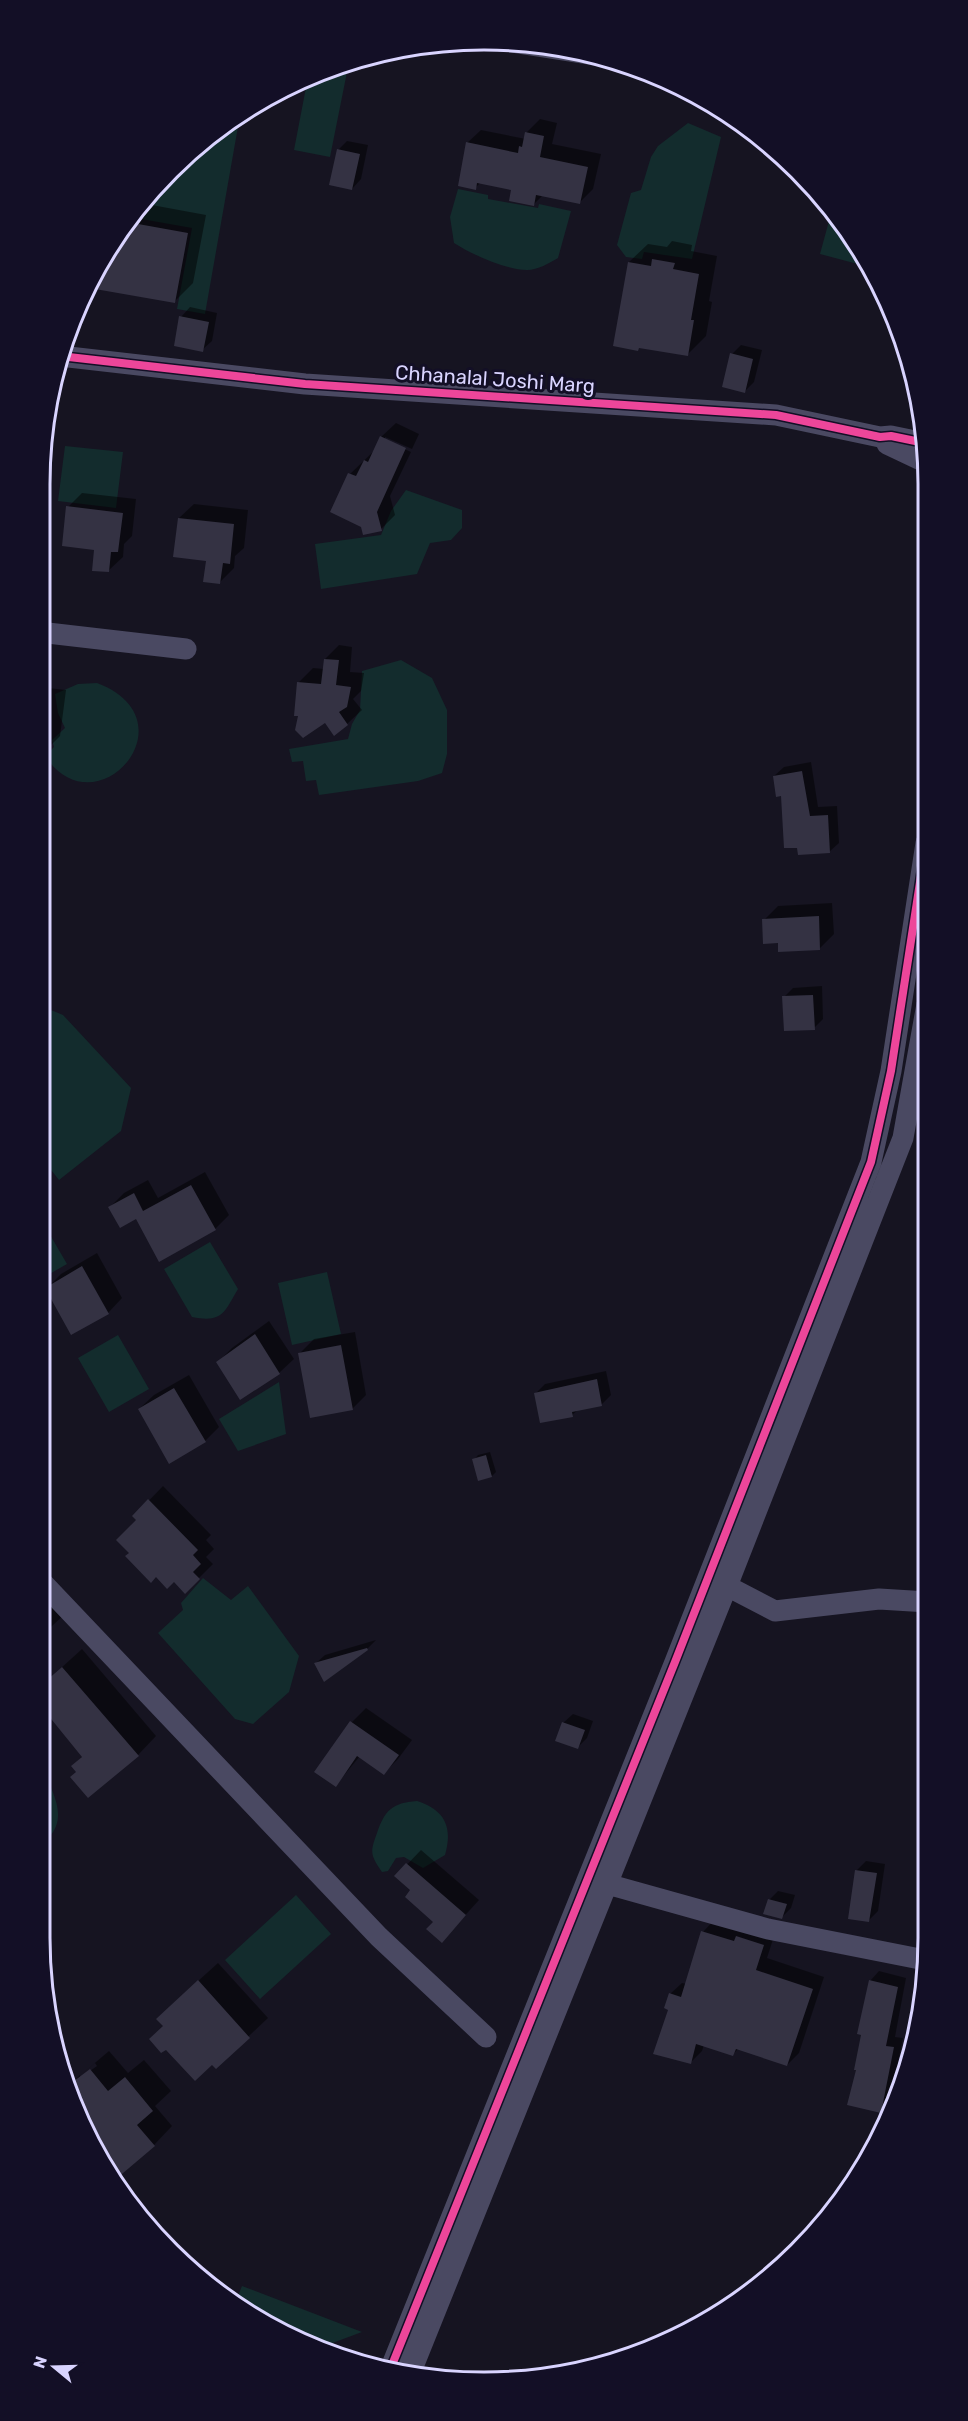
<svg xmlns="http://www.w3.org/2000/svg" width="968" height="2421" viewBox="0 0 968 2421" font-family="Rubik,sans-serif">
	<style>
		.green { fill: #132c2d }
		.shadow { fill: #0007 }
		.building { fill: #343243 }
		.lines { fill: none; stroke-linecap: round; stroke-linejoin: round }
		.minor { stroke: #4a4962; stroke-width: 21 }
		.cycleway-casing { stroke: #130f26; stroke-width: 11 }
		.cycleway { stroke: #ed469a; stroke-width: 8 }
		.labels { text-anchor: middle; stroke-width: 6; stroke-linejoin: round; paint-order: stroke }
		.street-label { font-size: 20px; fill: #d9d4ff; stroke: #130f26 }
		.rim { fill: none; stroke: #d9d4ff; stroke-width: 3 }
	</style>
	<rect width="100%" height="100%" fill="#161421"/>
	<!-- green -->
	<path class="green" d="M349,62L330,157L294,150L308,77Z
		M231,120L239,121L205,314L177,309L192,228L130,217C157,180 192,144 231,120Z
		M688,123L721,137L692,259L644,252L642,259L626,257L617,245L631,193L641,190L651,157L658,146Z
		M458,189L488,195V199L538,208L539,204L571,211L558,258C549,263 538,270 527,270C506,270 471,254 454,243L450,217Z
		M832,210L869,266V267L820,254Z
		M48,431L42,498L39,497V484Z
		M65,446L123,452L116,508L58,501Z
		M406,490L462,510V528L451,540L430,543L417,574L321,589L315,544L381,535L391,511Z
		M401,660L432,678L447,710V754L442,773L418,781L319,795L316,780L306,781L303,761L292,762L289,749L348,739L352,724L360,710L362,671Z
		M97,683C195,720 96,833 45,756L54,747L52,740L65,728L58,713L55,694L78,684Z
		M39,1005L63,1015L131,1088L121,1131L59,1180L44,1161L39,1164Z
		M42,1221L67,1264L39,1280V1223Z
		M210,1242L238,1289C224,1313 222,1323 192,1317L164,1269Z
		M327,1272L341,1334L292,1345L278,1283Z
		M118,1335L149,1389L109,1412L78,1358Z
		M279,1382L286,1434L238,1451L219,1419Z
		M203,1578L231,1600L248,1586L299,1656L289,1692L253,1724L235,1719L158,1633L183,1610L181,1603Z
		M39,1764C45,1771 49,1781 52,1790C62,1815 61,1829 39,1847Z
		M417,1801C445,1810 453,1827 445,1855L423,1868L404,1857L396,1858L388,1871L382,1872C370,1855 370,1852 377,1833C385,1810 392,1803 417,1801Z
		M296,1895L331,1934L260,1999L225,1960Z
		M242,2286L362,2332L319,2348L262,2323L236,2301Z"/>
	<!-- shadow -->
	<path class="shadow" d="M540,119L557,123L552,144L601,154L593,189L580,202L543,195L534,204L513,189L481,182L475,188L467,143L481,130L526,139L527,132Z
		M347,141L368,145L361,179L352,189L338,150Z
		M141,203L206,215L193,283L174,302L96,288L102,258L118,242L120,232Z
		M672,241L692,245L691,251L717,256L709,301L712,302L706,336L687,355L640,346L629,262L648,244L667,247Z
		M190,307L217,313L212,341L202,350L181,317Z
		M741,345L762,350L754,382L745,391L732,354Z
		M396,423L419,434L412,449L385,437V440L411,452L390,496L395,515L381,529L362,525L332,511L350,474L375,450L381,437Z
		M82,493L136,499L132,536L124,544L123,557L108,571L96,548L68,507Z
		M194,504L248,510L244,548L235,556L234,568L220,582L208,559L179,518Z
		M339,645L352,647L350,672L364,673L361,691L353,699L362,710L347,724L300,715L299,682L313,668L324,669L325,659Z
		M39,687L66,690L60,736L46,750L39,747Z
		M811,762L818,807L837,806L839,843L829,852L783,794L774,776L784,767Z
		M832,903L834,934L820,948L780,942L764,920L778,906Z
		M822,986L823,1019L814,1028L784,997L793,988Z
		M205,1172L229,1215L215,1229L137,1217L110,1207L124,1193L148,1180L158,1198Z
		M97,1253L122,1298L108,1313L47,1288L61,1274Z
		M269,1321L294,1359L279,1373L241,1398L218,1362L232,1348Z
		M355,1332L366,1395L352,1409L300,1353L314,1339Z
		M606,1371L611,1395L602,1404L578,1410L572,1415L536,1393L545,1384Z
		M189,1375L219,1427L205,1441L139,1409L154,1395Z
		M490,1452L496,1472L492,1476L474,1460L478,1455Z
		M163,1486L211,1535L206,1540L214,1549L206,1557L213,1564L185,1592L174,1580L131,1553L138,1520L134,1516Z
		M51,1600L66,1613L39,1638V1601Z
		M376,1640L367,1649L315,1664L325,1655Z
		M82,1649L156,1736L138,1755L78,1772L73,1766L83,1756L39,1702V1688Z
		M366,1708L412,1740L398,1759L384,1773L360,1756L336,1785L317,1772L352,1722Z
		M573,1714L593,1721L587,1738L578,1747L563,1723Z
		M421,1850L479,1900L442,1941L435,1922L412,1890L396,1876Z
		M866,1861L885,1864L878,1911L869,1920L857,1870Z
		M778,1891L795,1895L791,1908L782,1917L769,1900Z
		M714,1920L775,1933L767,1958L824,1977L799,2053L787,2065L739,2048L733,2054L704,2045L702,2051L690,2063L670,2009V1994L682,1983L687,1984L703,1932Z
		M218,1963L268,2018L216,2067L165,2026L177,2000Z
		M879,1971L906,1978L895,2037L903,2038L890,2102L881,2111L870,1981Z
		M109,2051L128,2073L144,2060L171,2091L155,2106L172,2126L154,2145L97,2156L67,2089L80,2075V2078L97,2066L95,2063L83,2073Z"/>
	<!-- building -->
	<path class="building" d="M525,132L544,136L540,157L588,167L580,204L536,195L534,206L509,201L511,190L477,183L476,190L458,186L466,142L518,153L519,146L522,147Z
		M337,149L360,154L352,190L329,185Z
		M127,222L188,233L175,303L95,289L100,259L113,260L118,235Z
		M652,259L675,263L673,269L699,274L691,320H694L688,356L639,348L638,351L613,346L628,262L651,266Z
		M179,316L209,322L203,352L174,346Z
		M730,353L753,359L745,393L722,387Z
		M380,436L406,448L377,512L382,531L363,535L361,527L330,512L348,473L356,476L364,460L368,462Z
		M66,506L123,513L118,552H111L109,572L92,571L94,550L62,546Z
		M178,518L234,524L230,564L223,563L220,584L203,582L206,561L173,557Z
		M324,659L339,660L336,685L351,687L347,707L339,712L348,725L334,736L325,723L303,738L295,730L298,716H294L297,682L321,684Z
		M802,771L810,816L828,815L830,853L798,855L797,848H784L781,796L776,797L773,776Z
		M819,916L820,950L778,952V943L763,944L762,919Z
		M813,995L815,1030L784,1031L782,996Z
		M191,1185L216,1230L159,1262L136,1219L120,1228L108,1207L134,1193L143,1211Z
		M82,1266L109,1314L71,1335L45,1288Z
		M255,1334L280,1374L240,1400L216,1362Z
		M341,1345L353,1410L310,1418L298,1353Z
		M597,1379L602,1406L572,1412L573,1417L540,1423L534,1393Z
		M174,1388L206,1442L169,1464L138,1409Z
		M486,1455L492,1477L478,1481L472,1459Z
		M148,1499L198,1550L193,1555L201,1564L193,1572L200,1579L185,1594L174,1582L167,1589L156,1577L151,1583L125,1556L129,1553L116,1540L136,1520L132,1516Z
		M367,1648L368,1650L324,1682L314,1663Z
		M62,1667L139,1756L88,1798L70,1777L76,1772L71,1766L82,1757L39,1704V1687Z
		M350,1721L399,1755L384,1775L357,1756L336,1787L314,1772Z
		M562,1722L585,1730L578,1749L555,1741Z
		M406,1863L466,1915L442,1943L426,1929L433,1922L405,1897L410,1890L394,1876Z
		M855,1870L877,1873L869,1922L848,1919Z
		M768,1899L787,1904L782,1919L763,1914Z
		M701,1931L734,1941L736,1936L764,1945L756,1970L813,1989L787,2066L736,2049L733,2056L696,2044L691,2064L653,2054L668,2010L664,2008L669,1993L681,1997Z
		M198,1980L250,2038L216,2069L212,2065L195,2081L166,2050L161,2053L149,2039L163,2026L156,2019Z
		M869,1980L898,1987L886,2046L894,2047L881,2113L847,2105L856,2070H854L861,2035L857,2034Z
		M90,2069L108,2091L125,2077L153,2111L137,2125L155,2146L116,2179L97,2156L66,2087Z"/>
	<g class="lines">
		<!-- minor -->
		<path class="minor" d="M511,42L588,54
			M60,356L305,384L776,415L880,437L891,436L925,443
			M887,444L925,462
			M39,632L186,649
			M39,1579L379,1937L486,2037
			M727,1586L775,1611L879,1599L928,1602
			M607,1884L768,1929L925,1960
			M390,2370L675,1662L871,1162L891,1071L926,843
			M410,2374L727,1586L903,1138L927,1004"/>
		<!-- cycleway casing -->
		<g class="cycleway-casing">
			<path id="cycleway" d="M60,356L305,384L776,415L880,437L891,436L925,443
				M390,2370L675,1662L871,1162L891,1071L926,843"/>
		</g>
		<!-- cycleway -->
		<use href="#cycleway" class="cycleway"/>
	</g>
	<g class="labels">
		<!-- street labels -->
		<g class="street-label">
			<text transform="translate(495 379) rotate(4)" y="7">Chhanalal Joshi Marg</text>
		</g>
	</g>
	<!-- crop -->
	<path d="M0 0H968V2421H0ZM484 50H484A434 434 0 0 1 918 484V1938A434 434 0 0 1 484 2372H484A434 434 0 0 1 50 1938V484A434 434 0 0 1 484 50Z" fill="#130f26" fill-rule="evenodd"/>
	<path class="rim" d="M484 50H484A434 434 0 0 1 918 484V1938A434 434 0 0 1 484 2372H484A434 434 0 0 1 50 1938V484A434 434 0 0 1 484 50Z"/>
	<!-- north arrow -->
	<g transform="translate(54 2367) rotate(289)" stroke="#130f26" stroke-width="4.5" paint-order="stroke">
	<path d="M0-4.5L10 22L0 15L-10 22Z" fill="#d9d4ff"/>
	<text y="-9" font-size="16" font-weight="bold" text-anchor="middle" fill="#d9d4ff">N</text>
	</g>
</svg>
